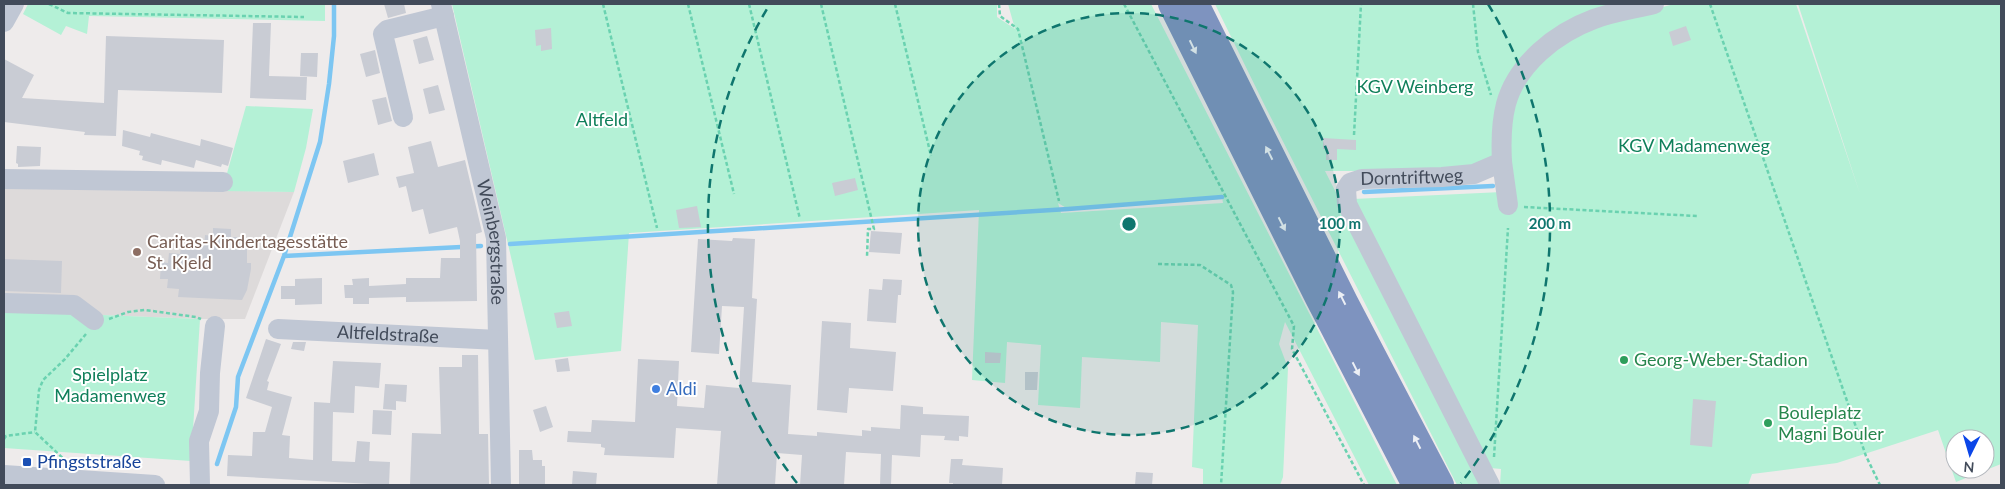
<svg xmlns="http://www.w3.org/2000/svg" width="2005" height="489" viewBox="0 0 2005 489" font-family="Lato,sans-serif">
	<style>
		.education { fill: #dddada }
		.green { fill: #b4f1d6; fill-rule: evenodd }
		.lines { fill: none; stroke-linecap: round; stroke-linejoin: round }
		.stream { stroke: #7dc6f2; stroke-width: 4.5 }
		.building { fill: #c9ccd4 }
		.path { stroke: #6ad2b0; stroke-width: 2.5; stroke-dasharray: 4 2.5; stroke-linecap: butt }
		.minor { stroke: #c0c7d4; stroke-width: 20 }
		.highway { stroke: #7e93bf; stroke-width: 28 }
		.oneway { fill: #eceff5 }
		.ring { fill: none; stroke: #0f766e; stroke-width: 2.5; stroke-dasharray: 9 6 }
		.education-dot { fill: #8d6e63; stroke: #fff; stroke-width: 2 }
		.leisure-dot { fill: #2e9e5b; stroke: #fff; stroke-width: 2 }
		.shop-dot { fill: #3f7fe0; stroke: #fff; stroke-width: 2 }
		.transit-dot { fill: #1a4fb4; stroke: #fff; stroke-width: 2 }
		.labels { text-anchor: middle; stroke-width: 4; stroke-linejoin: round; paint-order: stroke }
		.park-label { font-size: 18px; fill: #0f7f5a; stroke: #fff }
		.street-label { font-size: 18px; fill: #424b5a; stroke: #fff }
		.education-label { font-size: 18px; fill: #785e54; stroke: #fff; text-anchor: start }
		.leisure-label { font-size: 18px; fill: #27864d; stroke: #fff; text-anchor: start }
		.shop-label { font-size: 18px; fill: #366cbe; stroke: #fff; text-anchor: start }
		.transit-label { font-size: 18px; fill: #164399; stroke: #fff; text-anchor: start }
		.centre { fill: #0f766e; stroke: #fff; stroke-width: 2.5 }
		.ring-label { font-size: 15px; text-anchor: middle; font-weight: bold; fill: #0f766e; stroke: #fff; stroke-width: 4; stroke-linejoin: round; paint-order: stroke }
	</style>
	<rect width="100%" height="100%" fill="#eeebeb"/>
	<!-- education -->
	<path class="education" d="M4,186L294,192L245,319H200L4,311Z"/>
	<!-- green -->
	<path class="green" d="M28,4H325V21L89,16L87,34L66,26L61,35L23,14Z
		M452,4H997V17L1015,29L1008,4H1151L1397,485H1369L1285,322L1279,344L1288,368L1283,477L1280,485H1203V469L1192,467L1198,325L1161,322L1160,362L1082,357L1080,408L1038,405L1041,345L1007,342L1005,383L972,380L979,210L629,233L621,351L535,360ZM1222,197L1223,203L1061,213L1058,203L1068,209Z
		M1215,4H1631L1527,56L1497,159L1463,171H1325L1482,480V485H1457L1264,104Z
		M1674,4H1796L1860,194L1798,4H2001V464L1956,482L1938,430L1837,463L1752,474L1748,485H1500L1501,469L1490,468L1353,199L1502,192L1516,93L1555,46L1611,21ZM1955,439H1985V469H1955Z
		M246,106L313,109L306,148L294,192L222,191Z
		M4,311L200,319L191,461L4,448Z"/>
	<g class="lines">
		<!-- stream -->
		<path class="stream" d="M1364,192L1493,186
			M510,244L1068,209L1222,197
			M284,256L481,246
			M217,464L236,407L238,377L284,256L320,142L329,84L334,36V4"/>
	</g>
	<!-- building -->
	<path class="building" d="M384,4H404L406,13L388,18Z
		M253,23H271L269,76L307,77L306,100L250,98Z
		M1686,26L1691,40L1673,46L1669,32Z
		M551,28L552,49L541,51V45L536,46L535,30Z
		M106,36L224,40L222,93L118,90L116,136L84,135L85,132L4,122V59L34,75L22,98L104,103Z
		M427,36L434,60L419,64L413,40Z
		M375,50L380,73L366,77L360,54Z
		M301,53H318L317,77L300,76Z
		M438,85L445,110L429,114L423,89Z
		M386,97L392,121L378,125L372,100Z
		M123,130L150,137L151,133L200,146L201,139L233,148L228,166L222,164L221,167L196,160L194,168L162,160L161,165L142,160L143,156L139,155L140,151L122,146Z
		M1323,138L1356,140V150L1337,149V160H1326V149H1323Z
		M431,141L438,167L465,160L482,232L476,234L477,301L406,302V297L369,298V304H353V298H345L344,285H353L352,279L369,278V286L406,284V278H440L441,258H460V241L457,227L429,234L423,209L412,212L406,186L399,188L396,177L414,173L408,147Z
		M17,146L41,147L40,166L18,167V164L16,163Z
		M374,153L379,175L348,183L343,161Z
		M855,178L858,190L835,196L832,183Z
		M697,206L701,227L679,228L676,210Z
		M213,228L231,229V237H240L239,247L247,248V263H251V269L247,290L242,300L178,297L179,289L167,288L168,279H160L161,262L168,263L169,253L180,254L181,245L204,246L205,235L213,236Z
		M871,231L902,233L900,254L869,252Z
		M733,238L755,239L752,298L757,299L752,382L791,385L788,434L817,436V432L862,436V430L871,431V427L900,429L901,405L923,407V414L969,416L968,437L959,436V441L944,440L945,436L921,435L920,457L892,455L891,485H880L881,454L846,452L844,485H800L802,455L777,453L775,485H717L721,431L676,428L674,458L604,455L605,448L601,447V444L567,442L568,431L591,432L592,420L635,422L638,359L679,361L677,406L704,408L706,385L739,388L744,307L722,306L719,354L691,352L698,239L732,241Z
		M4,259L62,261L61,293L4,291Z
		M322,278V304L295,305V299H281V286H295V279Z
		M883,279L902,280L901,295H898L896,323L867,321L869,289L882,290Z
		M569,311L572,326L557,328L554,313Z
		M822,321L851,323L850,348L896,352L893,391L849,388L847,413L817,410Z
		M266,339L281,344L267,381L269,382L267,390L292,397L282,435L290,436L289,458L313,460L314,402L330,403L333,361L381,363L379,388L355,386L354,413L333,412L332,461L355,462L357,441L370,442L369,461L390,462L389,485L227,476L228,455L252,456L253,432H265L272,407L246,398Z
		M293,342H306L304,351L291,349Z
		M985,352L1001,353L1000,363H985Z
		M462,355H478L479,434H488L489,485H410L412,433L441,434L439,367H462Z
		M568,358L570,371L557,372L555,360Z
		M1025,372H1038L1037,390H1025Z
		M385,384L407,385L406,402L396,401V410L383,409Z
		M1693,399L1716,401L1712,447L1690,445Z
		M546,406L553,427L540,432L533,410Z
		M373,410L392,411L391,435L372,434Z
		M519,450H532L533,460H542V466H545V485H519Z
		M951,459H963L962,465L1003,468L1002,485H953V483H949Z
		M573,471L597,473L596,485H572Z
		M1136,472L1153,473L1152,485H1135Z"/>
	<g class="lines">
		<!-- path -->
		<path class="path" d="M49,4L68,13L304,17
			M603,4L657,228
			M688,4L734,194
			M749,4L800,219
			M821,4L873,225L874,229H868L867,257
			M895,4L931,156
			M999,4L1000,16L1018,29L1059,201
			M1124,4L1294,326L1292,349L1364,485
			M1473,4L1478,52L1491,95
			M1710,4L1866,456L1880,485
			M1354,135L1361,4
			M1524,207L1697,216
			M1158,264L1200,265L1231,285L1233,292L1221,485
			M109,319L128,312L145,310L196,317L201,319
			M4,439L6,436L35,432
			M1494,457L1508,228
			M67,462L35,432L39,390L43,380L65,359L86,334"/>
		<!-- minor -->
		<g class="minor">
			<path id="s1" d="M441,4L496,238L501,485"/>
			<path d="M4,22L14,4"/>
			<path d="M403,117L383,34L387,30L444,16"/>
			<path d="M1502,162L1508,205"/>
			<path d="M4,179L223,182"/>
			<path d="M4,303L74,305L94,320"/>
			<path id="s2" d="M278,329L498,340"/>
			<path d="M4,475L155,485"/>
			<path d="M200,485L199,441L209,411L210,373L215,326"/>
			<path id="s3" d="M1490,485L1347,204L1346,189L1350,183L1362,179L1442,177L1474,174L1502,162C1501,143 1501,123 1506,104C1517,64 1556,33 1594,19C1613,12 1634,9 1654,4"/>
		</g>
		<!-- highway -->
		<path class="highway" d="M1172,4L1319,298L1416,485
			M1195,4L1344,302L1440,485"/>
	</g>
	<!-- one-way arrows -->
	<defs><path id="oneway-solid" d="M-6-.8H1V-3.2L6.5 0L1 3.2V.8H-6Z" transform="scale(1.25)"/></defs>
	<g class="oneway">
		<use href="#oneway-solid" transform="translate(1193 47) rotate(64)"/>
		<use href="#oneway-solid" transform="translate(1269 153) rotate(-117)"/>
		<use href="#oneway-solid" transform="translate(1282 224) rotate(63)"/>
		<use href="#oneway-solid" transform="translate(1342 298) rotate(-117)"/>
		<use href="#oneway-solid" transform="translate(1356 369) rotate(63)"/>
		<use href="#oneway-solid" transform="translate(1417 442) rotate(-117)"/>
	</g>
	<!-- distance rings -->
	<circle cx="1129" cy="224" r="211" fill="#0f766e" fill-opacity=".12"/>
	<g class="ring">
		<circle cx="1129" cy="224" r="211"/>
		<path d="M797 483A421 421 0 0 1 770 4M1488 4A421 421 0 0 1 1461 483"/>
	</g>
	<!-- markers -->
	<circle class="education-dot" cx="137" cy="252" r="5"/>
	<g class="leisure-dot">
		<circle cx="1624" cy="360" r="5"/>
		<circle cx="1768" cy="423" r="5"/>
	</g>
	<circle class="shop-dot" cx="656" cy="389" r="5"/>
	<rect class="transit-dot" x="22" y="457" width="10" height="10" rx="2.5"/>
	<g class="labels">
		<!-- park labels -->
		<g class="park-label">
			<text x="1415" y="93">KGV Weinberg</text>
			<text x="602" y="126">Altfeld</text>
			<text x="1694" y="152">KGV Madamenweg</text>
			<text x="110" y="381">Spielplatz<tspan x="110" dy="21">Madamenweg</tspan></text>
		</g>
		<!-- street labels -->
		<g class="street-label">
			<text dy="6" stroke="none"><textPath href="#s3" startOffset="400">Dorntriftweg</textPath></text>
			<text dy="6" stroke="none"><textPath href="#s1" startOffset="244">Weinbergstraße</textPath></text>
			<text dy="6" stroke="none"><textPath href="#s2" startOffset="110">Altfeldstraße</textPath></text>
		</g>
		<!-- education labels -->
		<g class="education-label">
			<text x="147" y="248">Caritas-Kindertagesstätte<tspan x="147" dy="21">St. Kjeld</tspan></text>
		</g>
		<!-- leisure labels -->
		<g class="leisure-label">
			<text x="1634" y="366">Georg-Weber-Stadion</text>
			<text x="1778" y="419">Bouleplatz<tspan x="1778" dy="21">Magni Bouler</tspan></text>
		</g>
		<!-- shop labels -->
		<g class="shop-label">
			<text x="666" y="395">Aldi</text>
		</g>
		<!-- transit labels -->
		<g class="transit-label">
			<text x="37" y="468">Pfingststraße</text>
		</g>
	</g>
	<circle cx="1129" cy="224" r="8" class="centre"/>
	<g class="ring-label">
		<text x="1340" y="229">100 m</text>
		<text x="1550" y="229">200 m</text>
	</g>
	<!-- border -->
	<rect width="2005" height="489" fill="none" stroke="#424b5a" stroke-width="10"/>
	<!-- north arrow -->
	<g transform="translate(1970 454) rotate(185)"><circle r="24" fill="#ffffff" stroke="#b3b7bd"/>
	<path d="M0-4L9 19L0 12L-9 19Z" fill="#0b46e8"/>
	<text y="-8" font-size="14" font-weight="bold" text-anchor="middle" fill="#424b5a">N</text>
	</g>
</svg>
